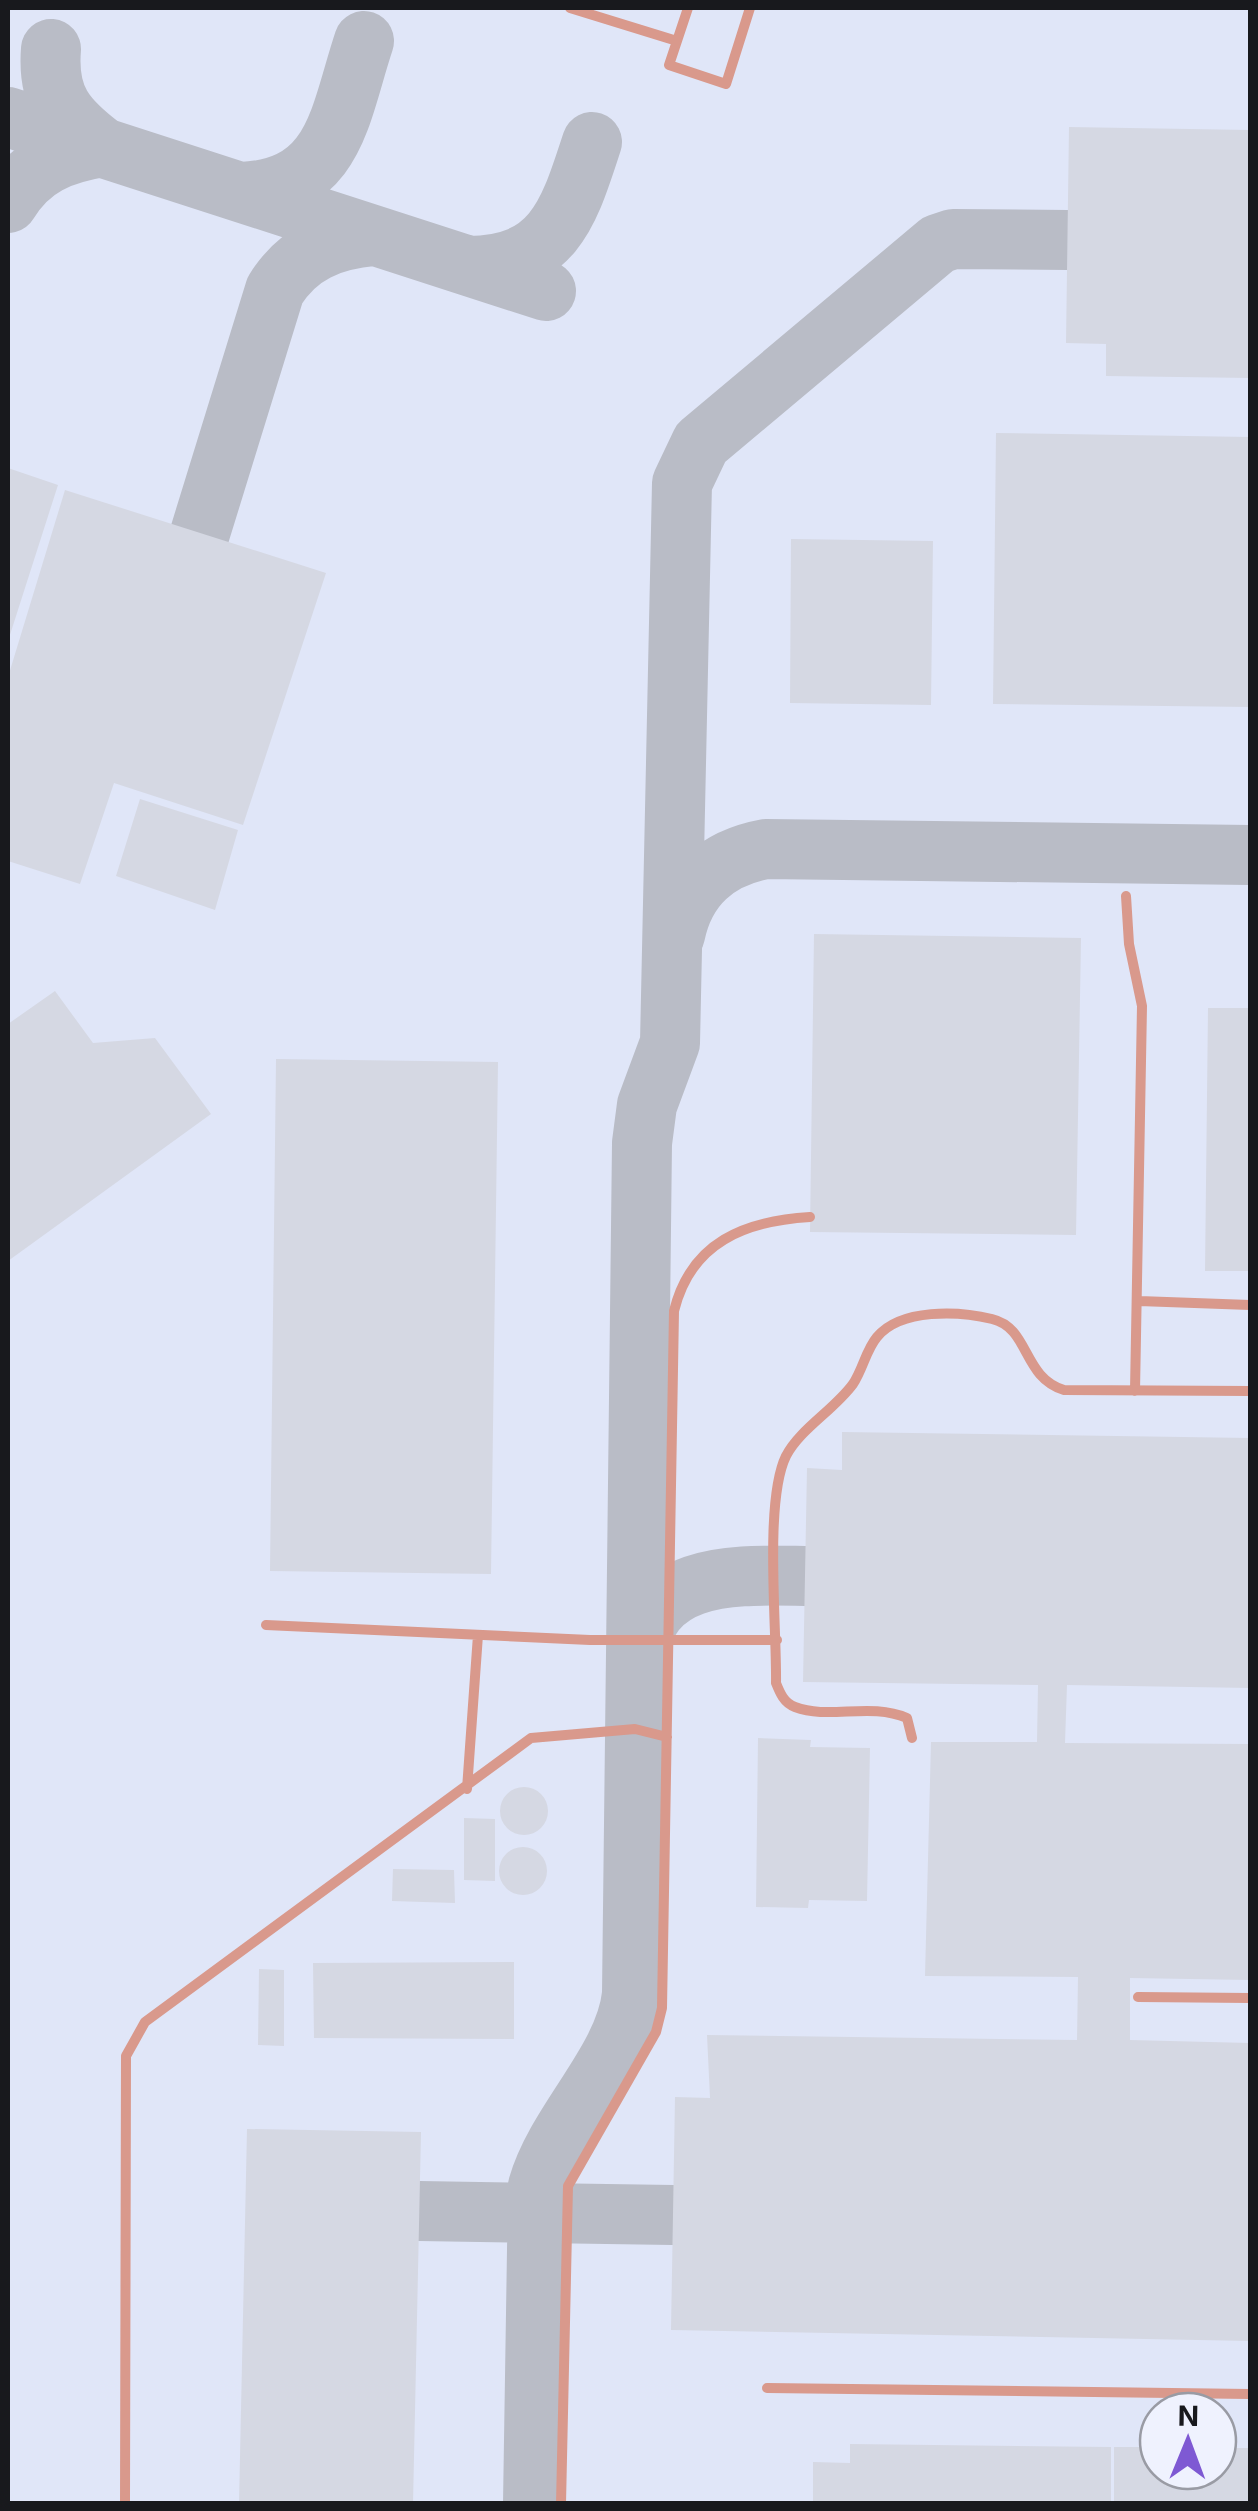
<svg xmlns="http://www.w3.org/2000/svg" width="1258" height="2511" viewBox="0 0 1258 2511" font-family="Inter,sans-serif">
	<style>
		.built { fill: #e0e6f8; fill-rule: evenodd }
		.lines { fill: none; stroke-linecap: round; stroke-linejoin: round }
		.taxiway { stroke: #b9bcc6; stroke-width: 60 }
		.building { fill: #d5d8e3 }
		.service { stroke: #d9998c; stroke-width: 10 }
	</style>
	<rect width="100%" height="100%" fill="#eff2fe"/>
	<!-- built -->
	<path class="built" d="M8,8H1250V2503H8ZM1158,2411H1218V2471H1158Z"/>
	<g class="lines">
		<!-- taxiway -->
		<path class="taxiway" d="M51,49C47,98 65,119 102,147
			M8,117L546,291
			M241,192C336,188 339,116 364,41
			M8,203C30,166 61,154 103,147
			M469,266C555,265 569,212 592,142
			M200,533L275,290C298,253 331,240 374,236
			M675,935C685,886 717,858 766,849L1250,855
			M636,1662C647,1569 735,1575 805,1576
			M419,2211L673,2215
			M533,2504L538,2186C557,2120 625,2061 632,1994L642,1143L647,1105L670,1043L682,483L701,443L938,244L953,239L1068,240"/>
	</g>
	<!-- building -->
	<path class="building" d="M1069,127L1250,130V378L1106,376V344L1066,343Z
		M996,433L1250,437V707L993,704Z
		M8,468L58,485L8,641Z
		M65,490L326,573L243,825L114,783L80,884L8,861V677Z
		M791,539L933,541L931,705L790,703Z
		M140,799L238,830L215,910L116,876Z
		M814,934L1081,938L1076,1235L810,1232Z
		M55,991L93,1043L155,1038L211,1114L8,1261V1024Z
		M1208,1008H1250V1271H1205Z
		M276,1059L498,1062L491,1574L270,1571Z
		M842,1432L1250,1438V1688L1067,1685L1065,1743L1250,1744V1980L1130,1978V2040L1250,2043V2341L671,2330L675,2097L710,2098L707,2035L1077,2040L1078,1977L925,1976L931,1742H1037L1038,1685L803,1682L807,1468L842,1470Z
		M758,1738L811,1740L810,1747L870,1748L867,1901L809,1900L808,1908L756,1907Z
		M500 1811a24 24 0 1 1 48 0a24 24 0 1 1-48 0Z
		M464,1818L495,1819V1881L464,1880Z
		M499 1871a24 24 0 1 1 48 0a24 24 0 1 1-48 0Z
		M393,1869L454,1870L455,1903L392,1901Z
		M514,1962V2039L314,2038L313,1963Z
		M259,1969L284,1970V2046L258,2045Z
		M247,2129L421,2132L413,2504H239Z
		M850,2444L1111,2447V2504H813V2462L850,2463Z
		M1114,2447H1158V2471H1218V2448H1250V2504H1114Z"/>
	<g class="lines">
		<!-- service -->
		<path class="service" d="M570,8L677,41
			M688,8L669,65L726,84L750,8
			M1126,896L1129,944L1142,1006L1135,1391
			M1139,1301L1250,1305
			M266,1625L590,1640H777
			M912,1738L907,1718C870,1702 829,1720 795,1707C784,1703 780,1693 776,1683C777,1628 764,1501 786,1456C800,1429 834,1410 853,1384C863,1369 866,1350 877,1337C901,1308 959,1311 992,1319C1030,1328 1022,1377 1064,1390L1250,1391
			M467,1789L478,1635
			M1138,1997L1250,1998
			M767,2388L1250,2394
			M125,2504L126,2056L145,2022L531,1738L635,1729L667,1737
			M561,2504L568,2186L656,2032L662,2008L674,1311C691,1242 745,1221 810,1217"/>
	</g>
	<!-- border -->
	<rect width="1258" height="2511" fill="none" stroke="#18191d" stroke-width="20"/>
	<!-- north arrow -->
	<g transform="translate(1188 2441) rotate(1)"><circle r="48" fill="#eff2fe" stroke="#999ba4" stroke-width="2.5"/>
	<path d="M0-8L18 38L0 25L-18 38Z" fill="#7e59d3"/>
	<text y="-15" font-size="28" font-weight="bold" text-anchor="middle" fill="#18191d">N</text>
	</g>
</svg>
